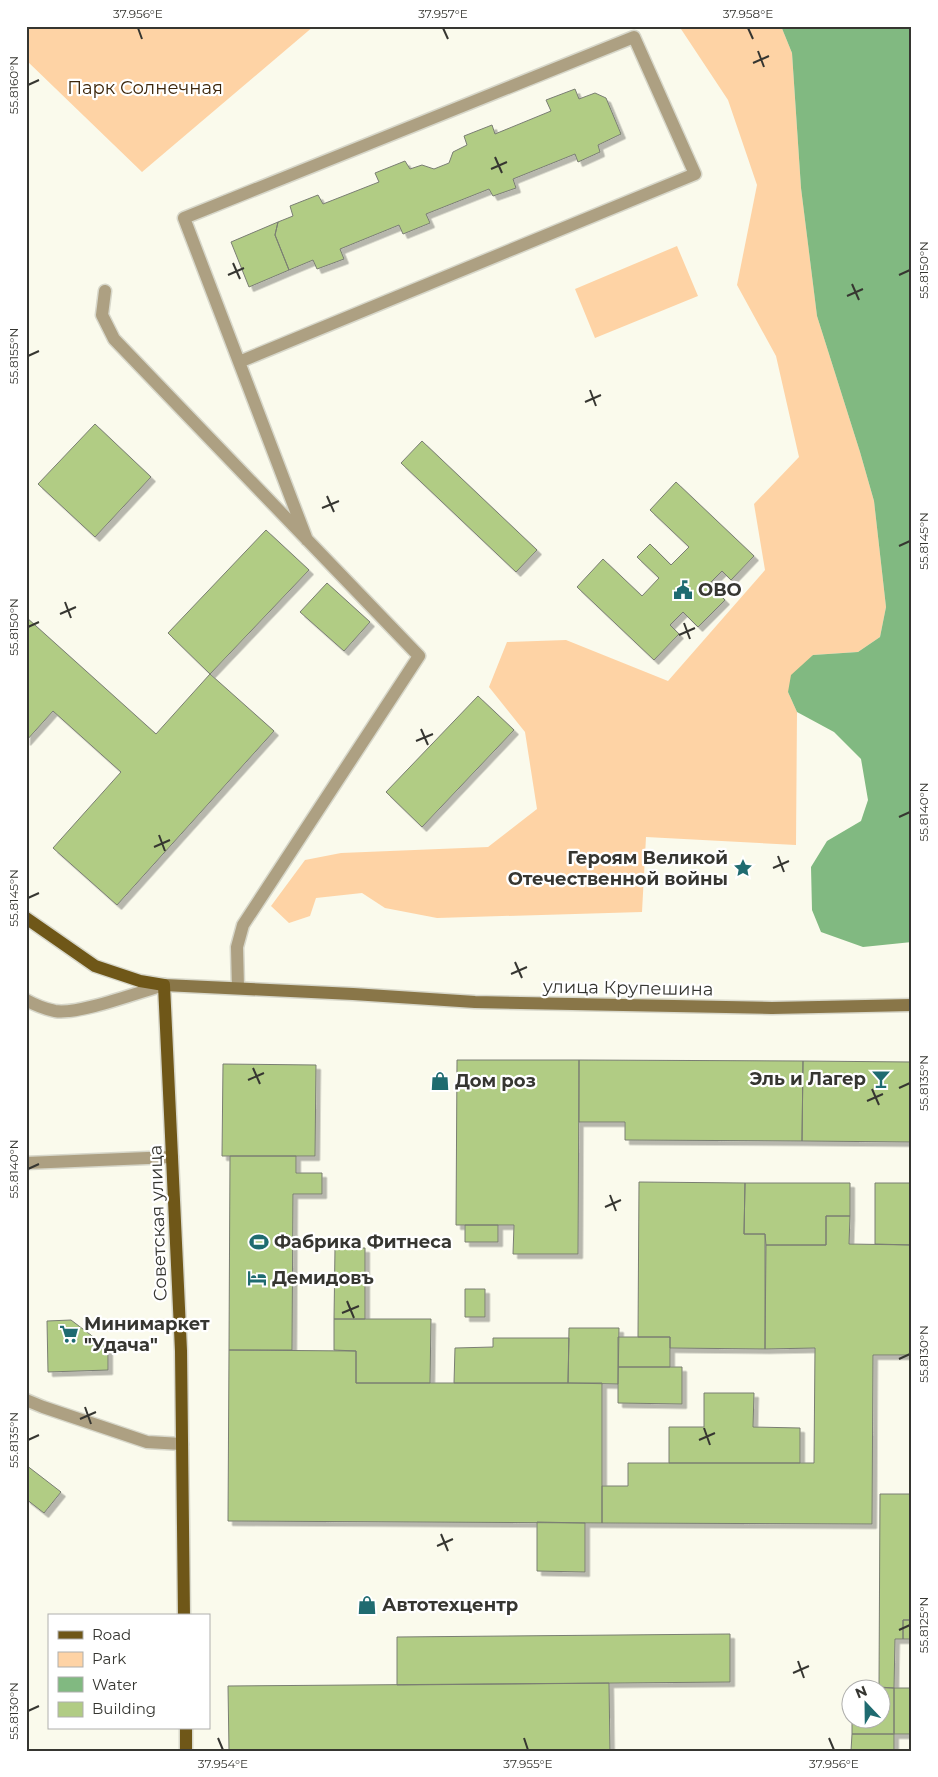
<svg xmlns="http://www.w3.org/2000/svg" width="938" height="1777" font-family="Montserrat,sans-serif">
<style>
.green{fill:#fed3a5}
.water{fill:#81b981}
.building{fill:#b1cc84;stroke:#7a7e73;filter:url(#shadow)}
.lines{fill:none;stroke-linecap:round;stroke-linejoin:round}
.service-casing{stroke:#d7d7ca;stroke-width:15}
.secondary-casing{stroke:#d7d7ca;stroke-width:15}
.primary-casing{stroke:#d7d7ca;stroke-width:15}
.service{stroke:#ada082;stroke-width:12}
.secondary{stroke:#897648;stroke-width:12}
.primary{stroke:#6f5718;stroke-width:12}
.ticks{fill:none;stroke:#363631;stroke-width:2}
.labels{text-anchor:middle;stroke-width:4.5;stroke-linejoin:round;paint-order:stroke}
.park-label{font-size:18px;fill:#3c260b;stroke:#fff}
.poi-label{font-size:18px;font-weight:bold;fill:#363631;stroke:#fff;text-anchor:start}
.street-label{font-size:18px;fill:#363631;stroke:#fff}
.neatline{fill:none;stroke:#363631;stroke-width:2}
.ticks-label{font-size:12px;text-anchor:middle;fill:#363631}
</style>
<defs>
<filter id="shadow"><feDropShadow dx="4.5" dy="4.5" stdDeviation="0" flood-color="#0004"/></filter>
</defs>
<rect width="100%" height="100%" fill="#fafaec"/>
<path class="green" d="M26 26H314L142 172 26 60Z
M679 26H781L792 53 801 188 817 316 860 452 874 501 886 607 880 637 858 652 813 655 788 692 797 712 796 845 646 837 642 912 437 918 385 908 362 893 316 898 310 916 289 923 271 906 305 860 341 853 488 847 537 809 525 732 489 687 507 642 566 640 668 681 765 570 754 504 799 457 776 356 737 285 757 185 728 100Z
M677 246 698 296 595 338 575 289Z"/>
<path class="water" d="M781 26H912V942L863 947 821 932 812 910 811 867 827 841 861 821 868 800 861 759 834 732 797 712 788 692 791 675 813 655 858 652 880 637 886 607 874 501 860 452 817 316 801 188 792 53Z"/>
<path class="building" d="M575 89 579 99 595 93 606 98 621 134 598 145 600 152 578 162 575 154 513 179 516 188 493 196 489 189 426 214 430 223 403 234 399 225 340 249 344 259 317 269 313 260 289 270 275 235 278 222 293 216 290 206 318 195 323 204 379 182 375 173 405 161 410 169 422 165 434 169 449 163 453 152 467 145 464 136 492 125 495 134 551 111 546 100Z
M278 222 275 235 289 270 249 287 231 242Z
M95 424 151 477 95 537 38 484Z
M422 441 537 550 516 572 401 463Z
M676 482 754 556 731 580 722 571 709 584 725 600 698 627 683 612 670 625 679 634 654 660 577 587 603 559 642 596 659 578 637 557 650 544 671 565 689 547 650 510Z
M266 530 309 570 210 674 168 633Z
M327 583 370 622 344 651 300 612Z
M26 617 156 734 210 674 274 731 117 905 53 848 121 772 53 711 26 741Z
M478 696 514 730 422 827 386 792Z
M457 1060H579L578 1254H513L514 1225H456Z
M579 1060 803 1061 802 1141 625 1140V1122H579Z
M803 1061 912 1062V1142L802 1141Z
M223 1064 316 1065 315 1156H222Z
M230 1156H296V1173H322V1194H293L292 1350H229Z
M639 1182 745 1183 744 1234H765V1349L670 1348V1337H638Z
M745 1183H850V1216H826V1245H766L765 1234H744Z
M875 1183H912V1245L875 1244Z
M826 1216H850L849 1244 912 1245V1355H873L872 1524 602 1523V1486H628V1463H814L815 1348 765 1349 766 1245H826Z
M465 1225H498V1242H465Z
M335 1248H365V1319H334Z
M465 1289H485V1317H465Z
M334 1319H431L430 1383H356V1351L334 1350Z
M71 1320 108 1348V1370L48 1372 47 1321Z
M569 1328H619L618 1384 568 1383Z
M618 1337H670V1367H618Z
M493 1338H569L568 1383H454L455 1348 493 1347Z
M229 1350 356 1351V1383H602V1523L228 1521Z
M618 1367H682V1404L618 1403Z
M704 1393H754L753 1427 800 1428V1463H669V1427H704Z
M26 1465 61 1492 44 1513 26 1499Z
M880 1494H912V1620H903V1639H895L894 1688 879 1687Z
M537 1522 585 1523V1572L537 1571Z
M903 1620H912V1639H903Z
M730 1634V1682L397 1685V1637Z
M609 1683 610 1751H229L228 1686Z
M852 1687 894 1688V1734H852V1720H880V1690H852Z
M894 1688H912V1734H894Z
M852 1734H894V1751H851Z"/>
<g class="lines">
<g class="service-casing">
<path id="service" d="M105 291 102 315 114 339 419 656 243 925 237 947 238 988
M239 362 695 174 634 37 184 218 307 540
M26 1000C35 1005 45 1009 55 1011 78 1015 139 992 164 985
M26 1163 172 1157
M26 1400 43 1407 147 1442 182 1444"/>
</g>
<g class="secondary-casing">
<path id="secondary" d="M164 985 353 994 475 1002 772 1008 912 1005"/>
</g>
<g class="primary-casing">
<path id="primary" d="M26 918 95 966 140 981 164 985 181 1351 184 1616
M186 1728V1751"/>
</g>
<use href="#service" class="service"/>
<use href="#secondary" class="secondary"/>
<use href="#primary" class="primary"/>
</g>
<path class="ticks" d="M138 28 142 39M443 28 448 39M748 28 753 39M758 51 764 67M753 63 769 56M28 85 39 80M495 157 502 173M491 169 507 162M233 263 240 279M228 275 244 268M899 275 910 270M852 284 859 300M847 296 863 289M28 356 39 351M590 390 596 406M585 402 601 395M327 496 334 512M322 508 339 501M899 546 910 541M65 602 71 618M60 614 76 607M684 623 690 639M28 627 39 622M679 635 695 628M421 729 428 745M416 741 433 734M899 817 910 812M159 835 165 851M154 847 170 840M778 856 784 872M773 868 789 861M28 898 39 893M515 962 522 978M511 974 527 967M253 1068 260 1084M248 1080 264 1073M899 1088 910 1083M872 1089 879 1105M867 1101 883 1094M28 1169 39 1164M610 1195 616 1211M605 1207 621 1200M347 1301 354 1318M342 1313 359 1306M899 1359 910 1354M85 1407 91 1424M80 1419 96 1412M704 1428 710 1445M28 1440 39 1435M699 1440 715 1433M441 1534 448 1551M437 1546 453 1539M899 1630 910 1625M798 1661 804 1678M793 1673 809 1666M28 1711 39 1706M218 1738 223 1750M524 1738 528 1750M829 1738 834 1750"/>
<defs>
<g id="civic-bare" transform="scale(1.5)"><path d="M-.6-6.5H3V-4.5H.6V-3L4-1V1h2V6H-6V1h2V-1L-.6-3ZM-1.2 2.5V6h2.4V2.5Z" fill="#1f6b70" stroke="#fff" stroke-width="2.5" paint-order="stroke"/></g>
<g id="sight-bare" transform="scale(1.5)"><path d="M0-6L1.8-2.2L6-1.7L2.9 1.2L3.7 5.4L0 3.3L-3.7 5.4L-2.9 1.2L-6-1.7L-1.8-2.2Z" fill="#1f6b70" stroke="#fff" stroke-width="2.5" paint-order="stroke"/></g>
<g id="bar-bare" transform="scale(1.5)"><path d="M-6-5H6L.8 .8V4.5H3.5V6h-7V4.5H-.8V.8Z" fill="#1f6b70" stroke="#fff" stroke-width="2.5" paint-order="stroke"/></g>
<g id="shop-bare" transform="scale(1.5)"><path d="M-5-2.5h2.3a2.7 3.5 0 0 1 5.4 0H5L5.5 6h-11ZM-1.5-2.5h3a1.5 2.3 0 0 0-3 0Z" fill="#1f6b70" stroke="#fff" stroke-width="2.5" paint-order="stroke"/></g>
<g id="stadium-bare" transform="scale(1.5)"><path d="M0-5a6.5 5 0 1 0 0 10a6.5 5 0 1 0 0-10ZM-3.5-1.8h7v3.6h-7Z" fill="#1f6b70" stroke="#fff" stroke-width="2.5" paint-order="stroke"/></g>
<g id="hotel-bare" transform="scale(1.5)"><path d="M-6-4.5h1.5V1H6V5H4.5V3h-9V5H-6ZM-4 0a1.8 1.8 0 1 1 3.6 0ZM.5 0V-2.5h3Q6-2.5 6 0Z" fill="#1f6b70" stroke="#fff" stroke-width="2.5" paint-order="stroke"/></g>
<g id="supermarket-bare" transform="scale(1.5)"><path d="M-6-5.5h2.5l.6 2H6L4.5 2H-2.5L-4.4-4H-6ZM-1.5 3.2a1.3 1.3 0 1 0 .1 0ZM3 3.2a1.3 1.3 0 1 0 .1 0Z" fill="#1f6b70" stroke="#fff" stroke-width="2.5" paint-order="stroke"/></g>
</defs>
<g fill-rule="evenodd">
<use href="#civic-bare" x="683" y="590"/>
<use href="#sight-bare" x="743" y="868"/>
<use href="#bar-bare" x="881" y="1079"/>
<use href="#shop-bare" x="440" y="1081"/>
<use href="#stadium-bare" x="259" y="1242"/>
<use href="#hotel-bare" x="257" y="1278"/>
<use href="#supermarket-bare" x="69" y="1334"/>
<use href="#shop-bare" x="367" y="1605"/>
</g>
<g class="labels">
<g class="park-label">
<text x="145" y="94">Парк Солнечная</text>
</g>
<g class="poi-label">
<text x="698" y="596">ОВО</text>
<text x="728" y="864" text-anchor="end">Героям Великой<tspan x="728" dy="21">Отечественной войны</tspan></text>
<text x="866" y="1085" text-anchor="end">Эль и Лагер</text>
<text x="455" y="1087">Дом роз</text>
<text x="274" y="1248">Фабрика Фитнеса</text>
<text x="272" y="1284">Демидовъ</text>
<text x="84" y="1330">Минимаркет<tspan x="84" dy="21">"Удача"</tspan></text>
<text x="382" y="1611">Автотехцентр</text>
</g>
<g class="street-label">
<text transform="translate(628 988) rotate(1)" y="6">улица Крупешина</text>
<text transform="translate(158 1223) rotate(-92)" y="6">Советская улица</text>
</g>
</g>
<rect width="938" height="1777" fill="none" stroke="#ffffff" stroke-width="55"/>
<rect x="48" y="1614" width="162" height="115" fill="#ffffff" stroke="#afafad"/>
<rect x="58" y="1631" width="25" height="8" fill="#6f5718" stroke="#afafad"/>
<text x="92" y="1640" font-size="15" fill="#363631">Road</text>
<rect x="58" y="1652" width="25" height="15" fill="#fed3a5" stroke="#afafad"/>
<text x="92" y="1664" font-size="15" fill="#363631">Park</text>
<rect x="58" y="1677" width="25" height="15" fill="#81b981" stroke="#afafad"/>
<text x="92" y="1690" font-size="15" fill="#363631">Water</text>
<rect x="58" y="1702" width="25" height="15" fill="#b1cc84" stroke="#afafad"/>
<text x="92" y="1714" font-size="15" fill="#363631">Building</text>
<g transform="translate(866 1704) rotate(338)"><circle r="24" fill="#ffffff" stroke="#afafad"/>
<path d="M0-4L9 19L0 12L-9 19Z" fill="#1f6b70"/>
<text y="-8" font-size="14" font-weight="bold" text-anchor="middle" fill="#363631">N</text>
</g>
<rect x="28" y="28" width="882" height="1722" class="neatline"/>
<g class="ticks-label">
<text x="138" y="18">37.956°E</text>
<text x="443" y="18">37.957°E</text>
<text x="748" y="18">37.958°E</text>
<text transform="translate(14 85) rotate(-90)" y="4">55.8160°N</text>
<text transform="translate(924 270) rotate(-90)" y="4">55.8150°N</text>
<text transform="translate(14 356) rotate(-90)" y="4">55.8155°N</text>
<text transform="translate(924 541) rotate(-90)" y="4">55.8145°N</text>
<text transform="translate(14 627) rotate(-90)" y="4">55.8150°N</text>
<text transform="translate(924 812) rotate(-90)" y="4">55.8140°N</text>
<text transform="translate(14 898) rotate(-90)" y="4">55.8145°N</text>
<text transform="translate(924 1083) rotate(-90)" y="4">55.8135°N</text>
<text transform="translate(14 1169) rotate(-90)" y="4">55.8140°N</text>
<text transform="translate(924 1354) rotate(-90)" y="4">55.8130°N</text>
<text transform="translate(14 1440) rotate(-90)" y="4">55.8135°N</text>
<text transform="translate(924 1625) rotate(-90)" y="4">55.8125°N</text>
<text transform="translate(14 1711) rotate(-90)" y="4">55.8130°N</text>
<text x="223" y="1768">37.954°E</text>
<text x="528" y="1768">37.955°E</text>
<text x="834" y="1768">37.956°E</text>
</g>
</svg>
